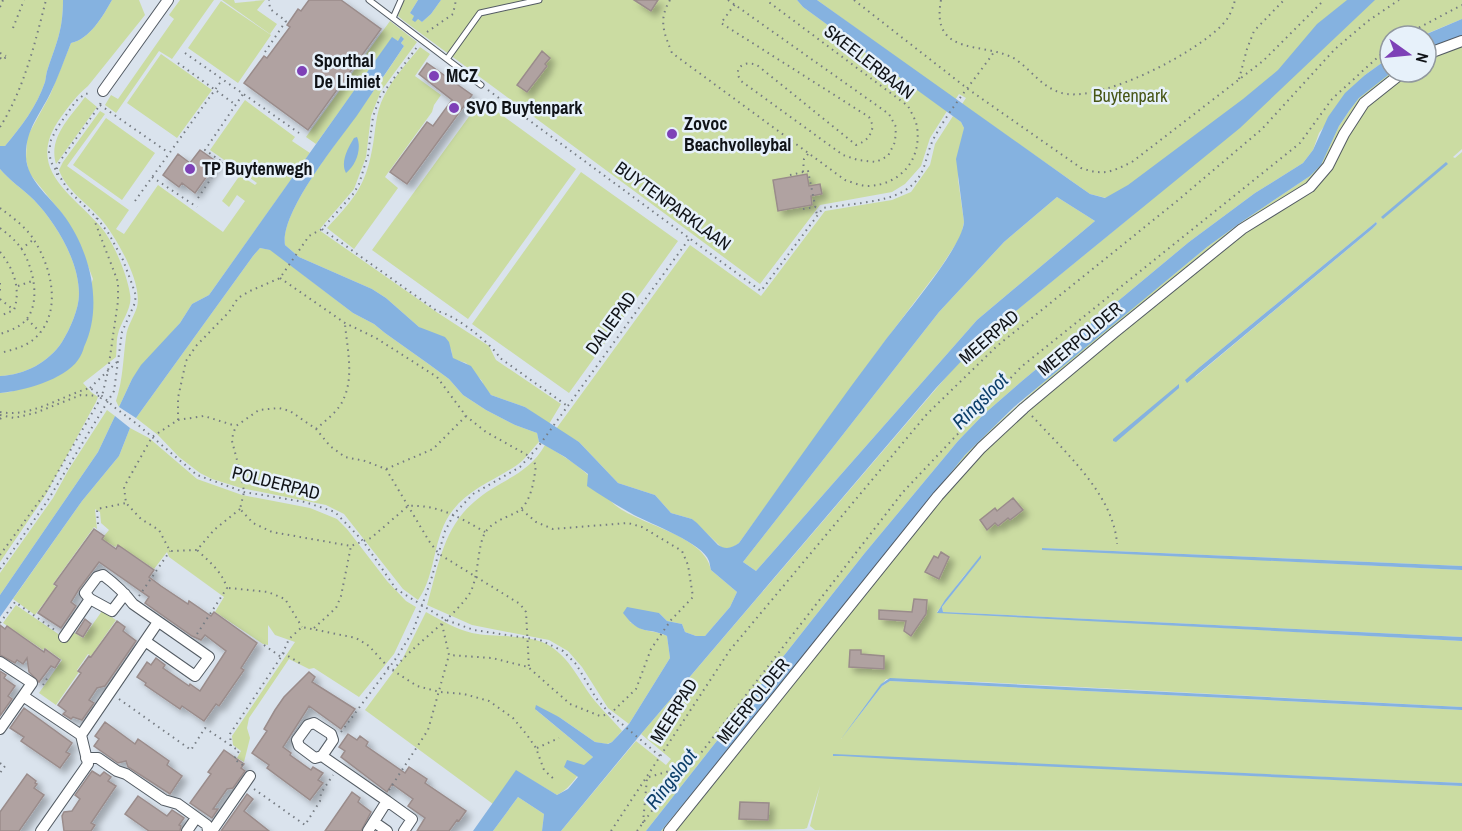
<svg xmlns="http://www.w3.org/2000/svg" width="1462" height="831" font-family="'Archivo Narrow',sans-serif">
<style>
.green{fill:#cbdca2;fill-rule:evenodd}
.water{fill:#85b2e0;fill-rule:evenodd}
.building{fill:#b0a2a1;stroke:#9a8c8b;stroke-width:1.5;filter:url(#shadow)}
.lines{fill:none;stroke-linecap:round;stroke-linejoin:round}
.lane-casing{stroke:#535b63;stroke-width:7}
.street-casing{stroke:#535b63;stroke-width:12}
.path{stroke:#767c83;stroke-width:2;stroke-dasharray:1.5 4.5;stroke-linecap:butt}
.lane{stroke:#fff;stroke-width:5}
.street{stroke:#fff;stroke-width:10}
.poi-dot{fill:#7e41b7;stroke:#e7f1fa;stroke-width:2}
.labels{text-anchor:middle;stroke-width:5;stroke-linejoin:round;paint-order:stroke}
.poi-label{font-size:18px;font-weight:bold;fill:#101317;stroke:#e7f1fa;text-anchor:start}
.street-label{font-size:18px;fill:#101317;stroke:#e7f1fa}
.park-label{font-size:18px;fill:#475615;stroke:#e7f1fa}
.water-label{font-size:20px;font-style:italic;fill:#0d3f6a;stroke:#e7f1fa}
</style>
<defs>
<filter id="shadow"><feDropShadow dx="5" dy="5" stdDeviation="3" flood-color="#0004"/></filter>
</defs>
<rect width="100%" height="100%" fill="#dae3ed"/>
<path class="green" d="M0 0H63C63 29 57 42 48 68 46 73 46 78 45 82 37 106 21 127 5 146H0Z
M112 0H139L145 15 88 86C77 95 69 106 61 117 24 168 70 192 101 227 114 243 127 274 130 294 133 308 121 321 118 334 116 341 117 349 116 357L83 383 91 392 98 397 96 402 45 496 0 562V393L10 392 58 376 93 279 80 245 64 216 29 173 26 159 27 137 50 95 71 43C90 39 103 16 112 0Z
M180 0H214L172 59 159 51 116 113 105 105 111 95 118 99 174 19 169 15Z
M222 0H234L235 3 265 0 257 10 277 24 270 34Z
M404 0H418L410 13 422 22 431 14 441 0H797L803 7 947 111 930 138 921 166 905 184 892 192 820 205 760 284 404 21 398 16Z
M817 0H1462V19L1421 36H1390V57L1365 75 1319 133 1313 150 1303 163 1255 193 1189 242 1022 381 983 415 958 441 864 554 646 831H561L636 741 666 765 671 759 641 734 953 369 984 337 1133 215 1106 198 1090 194 962 104 966 98 959 94 955 100Z
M221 1 271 35 238 83 188 48Z
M390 21 417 42 381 91 371 116 366 157 354 189 319 230 438 313 489 346 496 360 561 404 549 424 525 407 491 395 484 387 482 381 466 363 453 359 451 349 419 327 386 298 372 289 299 257 285 245C280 212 338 142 357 114 373 92 389 69 404 46L401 43 404 39 398 41 392 38 316 144 306 137Z
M1462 36V149L1453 157 1455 158 1462 152V566L1043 548 1042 549 1462 570V637L943 612 942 607 982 556 963 577 937 612 1462 641V707L982 682 886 679 841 739 882 686 890 681 1462 710V783L833 755 1462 786V831L815 830 810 826 820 786 807 828 804 829 661 831 749 725 965 455C1040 380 1125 315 1207 247L1240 223 1310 176 1321 164 1339 126 1349 111 1359 98 1386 76 1392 72H1426V50ZM1376 222 1377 224 1372 229 1195 377 1201 366Z
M420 47 430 54 415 76 441 95 434 105 432 112 385 177 398 188 354 249 327 228C352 201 365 188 372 150 376 131 375 113 384 96 393 78 408 62 420 47Z
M161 54 212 90 177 138 127 103Z
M85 97 97 107 56 164C48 137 70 118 85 97Z
M245 100 295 137 292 141 310 153 209 295 192 304 180 323 132 379 119 407 116 401C123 380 123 359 126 337 127 326 134 317 137 307 143 283 116 237 101 219 88 204 66 190 59 170L63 162 100 111 105 114 67 166 129 210 116 229 124 234 158 185 223 232 245 201 237 195 229 207 222 201 240 175 255 185 257 183 210 150Z
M481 100 576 169 468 319 372 250Z
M953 116 961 122 964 128 958 179 964 222 961 236 941 267 882 345 739 543 732 548H722L692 519 671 513 655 495 618 483 579 442 556 429 690 245 761 296 825 211 892 200 911 192 930 165 935 144Z
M106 118 155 153 122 200 73 165Z
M0 169C10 181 23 189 34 200 56 223 79 261 79 294 79 309 70 329 62 342 49 362 25 375 0 376Z
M581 172 678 241 569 393 472 324Z
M1057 197 1095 221 977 320 756 571 743 562 939 312 1004 242Z
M260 248 271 250 353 313 374 324 385 333 430 365 449 379 463 395 486 410 515 425 537 433 539 442C532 449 525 460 517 465 495 480 469 489 453 510 432 536 437 574 418 600L403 589 344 514 326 505 241 488 212 479 200 473 179 457 158 435 136 418 253 256Z
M107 410 115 416 98 452 0 595V573L53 498 69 469Z
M130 428 149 438 197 479 242 495 310 508 337 519 347 529 387 581 406 601 416 607 394 654 359 697 314 668 309 669 289 659 249 718 247 728 250 738 244 762 237 758 241 751 233 745 232 736 295 642 275 635 268 625V645L263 644 215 612 224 597 169 557 167 552 154 569 118 545 115 547 107 542 104 545 99 542 109 530 101 523 100 512 95 509 97 529 94 527 53 584 56 587 35 615 13 599 82 501 119 456Z
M545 445C560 454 575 463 587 474 598 483 605 496 615 505 639 525 705 535 711 570L737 592 730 607 705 636H696L685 632 682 624 667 621 659 613 630 622C646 634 652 629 667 636L670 658 629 724 608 708 582 667 568 651 549 640 472 625 427 605C438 568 443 528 474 502 498 480 528 476 545 445Z
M16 605 67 640 73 632 83 638 102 611 116 620 91 656 88 654 77 670 79 672 56 705 39 693 62 660 45 648 43 650 3 623Z
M426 612C440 620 456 629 472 633 496 638 529 633 550 646 570 659 578 678 591 696 600 708 612 719 622 731L612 742 607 744 595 742 559 717 536 710 593 757C579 769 575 786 557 795L516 771 493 804 365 710 402 660Z
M518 797 544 814 542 831H493Z"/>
<path class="water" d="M63 0H112C103 16 90 39 71 43 64 60 58 78 50 94 39 116 25 131 26 157 27 180 49 196 62 213 90 249 104 305 84 347 83 351 81 356 78 360 64 380 23 391 0 393V376C25 375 49 362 62 342 70 329 79 309 79 294 79 261 56 223 34 200 23 189 10 181 0 169V146H5C21 127 37 106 45 82 46 78 46 73 48 68 57 42 63 29 63 0Z
M418 0H441L431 14 422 22 418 19 415 22 412 20 414 16 410 13Z
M797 0H817L1070 180 1090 194 1105 198 1128 185 1243 99 1278 70 1317 24 1347 0H1375L1240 128 984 337 936 388 641 734 561 831H542L544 814 518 797 493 831H473L516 770 557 795 568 789 578 777 564 767 567 760 584 765 593 757 535 709 536 705 559 717 595 742 608 744 612 742 629 724 670 658 667 636C646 626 641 637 623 613L627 607 659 613 667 621 682 624 685 632 696 636H705L730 607 737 592 711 570C710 567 710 564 709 561 703 543 651 524 634 515 618 506 602 496 587 486L588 474 565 457 539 442 537 433 515 425 486 410 463 395 449 379 430 365 385 333 374 324 353 313 270 250 260 248 253 256 136 418 119 407 132 379 141 365 180 323 192 304 209 295 392 37 398 41 401 36 404 39 401 43 404 46C389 69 373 91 358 114 338 142 280 212 285 245L299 257 372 289 386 298 419 327 445 337 449 342 453 358 471 366 491 395 525 407 579 442 618 483 655 495 671 513 692 519 697 523 718 545C726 550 732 548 739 543 786 477 832 411 881 346 899 321 962 249 964 222L956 159 964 128 961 122 803 7ZM1057 197 1095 221 977 320 756 571 743 562 939 312 1004 242Z
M1462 19V36L1426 50V36H1422Z
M1390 57V72H1392L1359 98 1349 111 1339 126 1321 165 1310 176 1240 223 1207 247 1014 407 965 455 749 725 661 831H646L864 554 958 441 983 415 1022 381 1189 242 1255 193 1303 163 1313 150 1328 117 1345 93 1365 75Z
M357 137C362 149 356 165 346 173 340 162 348 148 354 138Z
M1446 162 1448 164 1383 219 1381 217Z
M1376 222 1377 224 1372 229 1187 383 1185 380 1201 366Z
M1179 384V388L1116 442 1113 441V439Z
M115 416 130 428 119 456 82 501 0 617V595L98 452Z
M1042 548 1462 566V570L1042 550Z
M981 555V558L942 607 943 612 1462 637V641L937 613 945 600Z
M890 678 1462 707V710L890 681 882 686 841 739 881 684Z
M833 754 1462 783V786L908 760 842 756H833Z"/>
<path class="building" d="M309 0H341L381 29 308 130 244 83 264 56 267 58 290 27 287 25 298 9 301 11Z
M634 0H658L651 11Z
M542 51 550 58 545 64 547 66 527 92 517 85Z
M427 63 472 95 407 184 390 172 427 122 433 126 452 100 419 74Z
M200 150 217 162 195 193 182 183 179 187 163 175 178 154 190 163Z
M807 174 809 186 820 184 822 194 811 196 812 205 778 211 773 180Z
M1013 498 1023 510 1010 520 1008 518 998 526 995 523 987 530 980 520 995 508 997 511Z
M94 529 104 536 102 539 116 549 118 545 154 570 149 577 161 586 188 604 189 601 211 616 214 612 257 643 241 668 244 670 219 706 216 704 204 721 182 706 180 709 145 685 146 683 137 677 147 662 151 665 156 658 165 665 163 668 189 686 190 684 200 691 226 651 205 635 201 640 192 636 145 603 149 597 99 562 79 589 71 602 76 606 61 628 38 613 57 586 54 584Z
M941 552 949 557 939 579 925 572 934 556 938 558Z
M914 599 927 600 926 614 911 636 904 631 906 621 879 619V610L912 612Z
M85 619 91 624 83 637 76 633Z
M117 621 125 627 123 631 136 641 105 686 97 688 89 700 94 703 82 720 73 717 71 719 63 714 66 711 58 705 81 673 78 671 84 663 89 656 91 657Z
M0 625 5 629 7 626 44 652 45 649 60 660 55 668 51 666 39 682 29 672 27 658 23 664 17 660 15 663 0 655Z
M850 650H861V654L884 656V669L849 667Z
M0 671 6 675 4 678 15 686 8 696 12 699 0 716Z
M309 672 315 677 312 682 355 709 341 729 309 706 283 747 291 753 290 755 311 770 313 767 323 773 318 780 323 783 310 800 267 768 269 765 252 753 267 731 264 729 275 710 284 697Z
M24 708 72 743 66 752 70 754 60 768 21 741 24 737 10 728Z
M105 722 135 744 138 739 169 761 167 765 182 776 170 794 128 767 126 761 118 763 94 746 99 739 95 736Z
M348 734 357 740 360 736 368 742 366 746 405 773 409 767 427 779 425 783 466 811 459 821 457 820 449 831H417L425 818 408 806 413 799 392 784 387 792 341 757 345 751 339 747Z
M224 750 244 764 241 768 245 771 233 788 227 789 213 809H218L212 818 190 803 211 774 208 772Z
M92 771 100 776 104 772 111 777 108 781 116 786 91 823 95 825 91 831H64L62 816 64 812 72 811 80 799 75 795Z
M27 774 36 781 35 783 37 784 34 788 44 795 19 831H0V812Z
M352 792 360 798 358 802 371 812 361 831H325Z
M247 794 253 799 244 811 269 831H221Z
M138 796 167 816 172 810 184 818 179 825 181 826 180 831H149L125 814Z
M740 802 769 803 768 820 739 819Z"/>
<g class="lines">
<g class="lane-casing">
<path id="lane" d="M369 0 481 85
M393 18 401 0
M447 59 480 13 539 0"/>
</g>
<g class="street-casing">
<path id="street" d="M1426 57 1435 51 1462 41
M103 91 168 0
M125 594 112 611 90 599 85 593 97 577 103 575C115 584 124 592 133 604L209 657 195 676 145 641
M64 637 90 599
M0 662 32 683 23 696 81 735
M0 729 23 696
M322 756 333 740 331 734 314 723 308 725 297 740 299 746 315 758 322 756 387 801 368 831
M86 758H98L117 771 126 774 164 800 178 804 207 825 208 831
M387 801 412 819 404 831
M374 822 387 831
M41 831 88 764 81 735 158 622
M187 831 196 818
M212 831 250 776
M669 831 938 496 981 448 1024 408 1115 332 1242 229 1310 187 1328 166 1344 134 1364 103 1403 72"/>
</g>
<path class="path" d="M670 0C658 20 664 33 672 53L845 180C852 182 860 186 868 186 900 185 922 160 917 127 916 120 911 112 908 106L766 0
M728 0 889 114 896 127 895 142 888 156 876 162 858 160 843 155 741 81C732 68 744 60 757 65L856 145C867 141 870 137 873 126L869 117 721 23 735 4
M854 0 968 89 1081 168C1104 176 1111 172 1132 162L1263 61 1324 0
M941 0C930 58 985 41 1015 59 1033 71 1044 91 1067 94 1107 99 1196 53 1223 24 1229 18 1233 8 1235 0
M0 7 3 0
M13 28 24 0
M427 32 453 14 456 0
M1403 36 1462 5
M265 52 286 21 270 9 269 0
M0 53 6 56
M185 53 299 133
M0 58 4 60 6 56
M178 63 236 105
M1239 79 1247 49 1254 31 1284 0
M488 90 761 291 823 208C847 204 884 203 904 191 927 177 924 159 933 140 949 109 974 81 994 52
M100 105 169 153
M0 127C24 89 35 43 46 0
M235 171 205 150 243 94
M803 172 804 159 808 154
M57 175V168L60 161 100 105 101 101
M790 175 808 171 817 215
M152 177 197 207
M198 198 222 162
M135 201 222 80
M0 208C12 217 26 227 34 240 52 268 63 314 34 339 25 347 12 350 0 353
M803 209 816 207
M0 228C8 234 15 240 21 248 33 266 42 303 25 321 18 328 9 331 0 334
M322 229 437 311C455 315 490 342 500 358L566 405
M21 249 33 240
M0 252C14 269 21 289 14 310L0 316
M280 278 345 323 376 338 437 377 466 416 486 432 529 456 536 465C534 480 532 497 522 508 515 516 498 517 487 530 476 543 480 580 468 596 447 624 415 643 393 670
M0 283V295
M18 286 32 281
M0 299 14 310
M27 319 40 332
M90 388 118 361
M0 412C31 418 61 396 90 388L102 396 114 407 137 424 197 475 244 492 305 502 335 512 363 541 396 589 446 620 474 630 540 640 563 651 576 664 596 698 610 714 661 757
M0 415 14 418 35 413 81 395 101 396
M466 416 433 449 386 469 365 461 345 457 330 446 316 429 290 411 279 408 259 410 236 426 233 434 232 441 242 479 244 492 240 509 253 523 272 532 351 546 371 538 408 506C437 504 461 518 485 532
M1032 416C1064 451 1114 495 1117 544
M0 419 5 416
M178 420 204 416 236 426
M316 429C326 420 339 411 344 398 354 376 347 347 345 324
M386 469 429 541 439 554 520 604 526 612 529 668
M240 509 214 530 197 550 170 551 159 530 141 519 126 503 124 487 152 437 178 420V398L186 361 196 346 229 312 238 298 250 291 280 278 309 236 322 229 354 193 359 184 368 155 373 117 380 97 417 47
M98 524 97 509 126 503
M0 555 48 489 102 396 108 371 118 301V282L95 222 97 218
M0 569 48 500 114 391 122 332 134 305 136 296 132 284 123 260 109 234 97 218 68 190 51 162 49 152 51 140 57 128 76 101 85 94 92 93
M229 588 268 592 285 599 302 627
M139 596 170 551
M0 623 15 602 56 631
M442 624 449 655 492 658 528 667 570 704 600 716 610 714 636 689 651 649 671 620 693 597 688 565 682 551 642 527 628 523 553 529 536 522 521 509
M314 628 336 608 341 596 351 546
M197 634 227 588C222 572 210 562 197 550
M264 645 281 657
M283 653 303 665
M43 685 48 677
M119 699 191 750 205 728 239 751 234 759 244 766
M341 732 397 657 413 631 431 580 445 531 454 514 473 494 520 467 538 447 689 239
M231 746 230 734 281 657 289 639 302 627 356 638 369 646 389 668 417 686 440 692 464 694 489 701 513 718 527 735 536 748 544 770 554 779
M537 748 559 738
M0 763 5 766 0 773
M649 777 687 766
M254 789 305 825 320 801 321 793 333 775
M389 790 428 730 449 655
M643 823 647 778
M611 831 730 650 927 414 997 346 1177 201 1262 129 1335 49 1368 21 1399 0
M637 831 679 774 701 753 903 492 1021 367 1300 143 1332 99 1390 46"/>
<use href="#lane" class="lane"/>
<use href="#street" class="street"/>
</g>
<g class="poi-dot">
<circle cx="302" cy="71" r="6"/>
<circle cx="434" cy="76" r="6"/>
<circle cx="454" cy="108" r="6"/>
<circle cx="672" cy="134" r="6"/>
<circle cx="190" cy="169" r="6"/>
</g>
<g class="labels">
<g class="poi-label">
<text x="314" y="67">Sporthal<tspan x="314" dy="21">De Limiet</tspan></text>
<text x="446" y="82">MCZ</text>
<text x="466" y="114">SVO Buytenpark</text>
<text x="684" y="130">Zovoc<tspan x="684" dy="21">Beachvolleybal</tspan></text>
<text x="202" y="175">TP Buytenwegh</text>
</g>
<g class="street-label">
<text transform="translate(869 62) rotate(38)" y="6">SKEELERBAAN</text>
<text transform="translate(673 206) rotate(36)" y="6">BUYTENPARKLAAN</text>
<text transform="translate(611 323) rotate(-54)" y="6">DALIEPAD</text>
<text transform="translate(989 337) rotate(-41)" y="6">MEERPAD</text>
<text transform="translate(1080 339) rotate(-40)" y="6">MEERPOLDER</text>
<text transform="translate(276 483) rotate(14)" y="6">POLDERPAD</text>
<text transform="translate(753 701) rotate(-51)" y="6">MEERPOLDER</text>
<text transform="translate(674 711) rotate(-58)" y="6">MEERPAD</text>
</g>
<g class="park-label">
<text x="1130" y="102">Buytenpark</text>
</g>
<g class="water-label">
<text transform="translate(980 401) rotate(-45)" y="7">Ringsloot</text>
<text transform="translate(671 779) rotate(-52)" y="7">Ringsloot</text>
</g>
</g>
<g transform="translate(1408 54) rotate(105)"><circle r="28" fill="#e7f1fa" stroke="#91989f" stroke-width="1.5"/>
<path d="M0-4.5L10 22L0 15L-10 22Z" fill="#7e41b7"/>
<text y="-9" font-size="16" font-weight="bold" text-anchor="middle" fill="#101317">N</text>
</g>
</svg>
